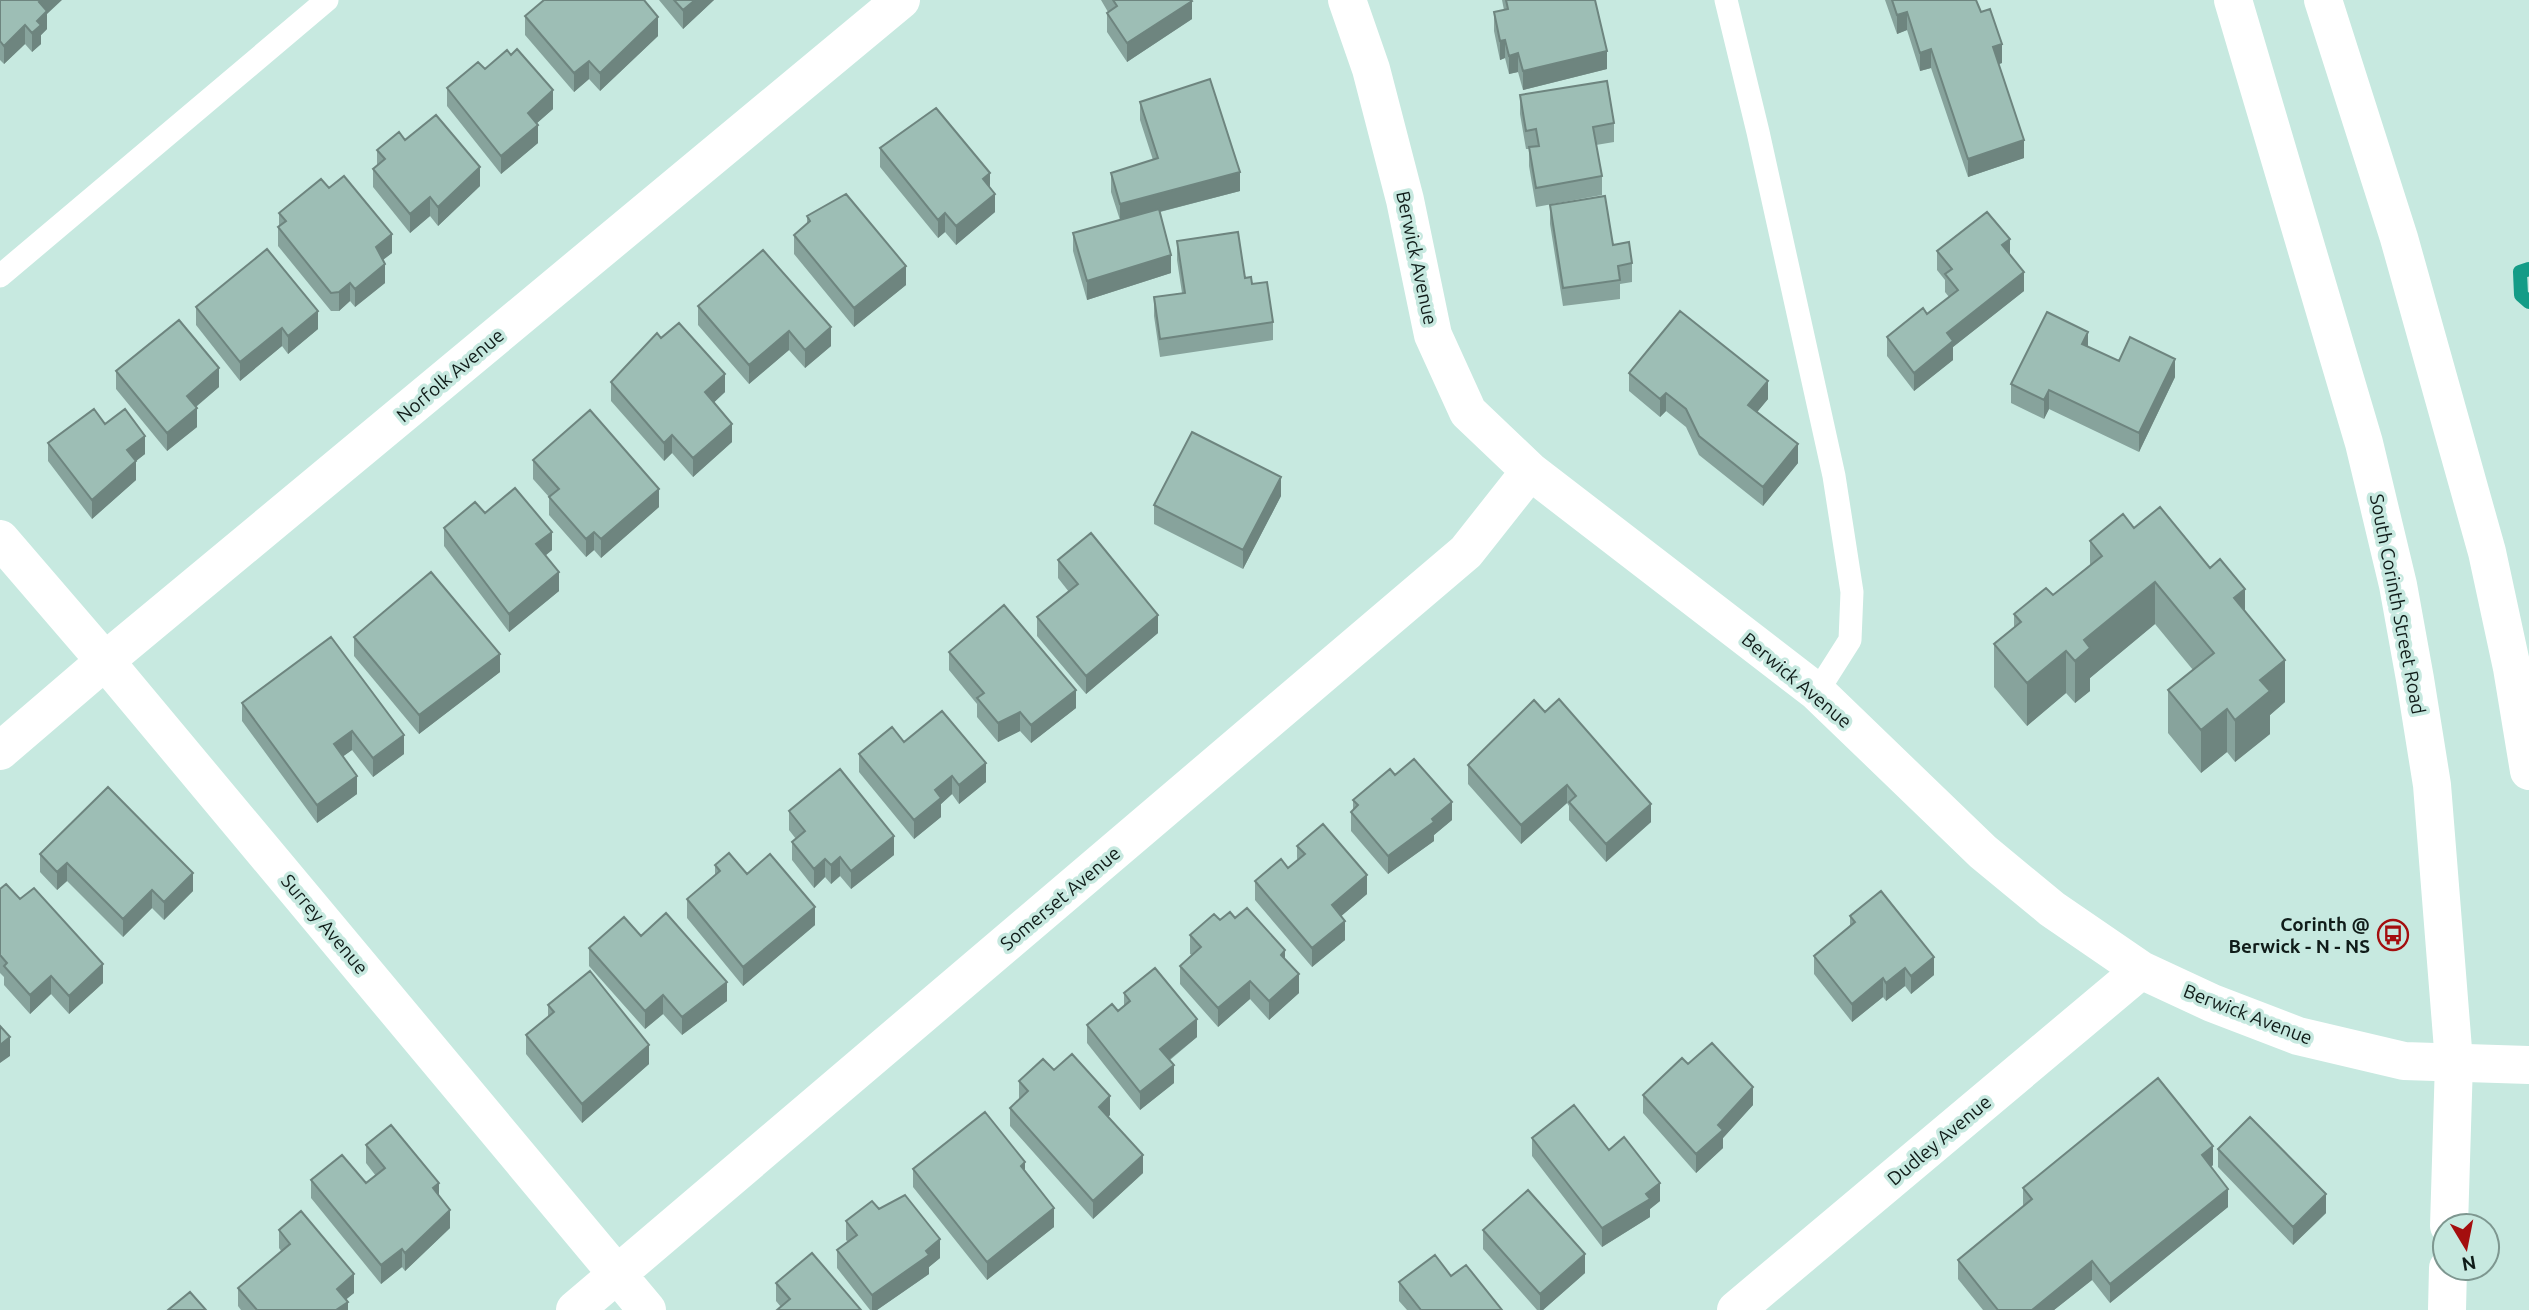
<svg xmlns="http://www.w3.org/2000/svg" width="2529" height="1310" font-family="Ubuntu,sans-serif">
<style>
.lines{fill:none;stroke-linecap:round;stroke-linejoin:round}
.stream{stroke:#149c87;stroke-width:14}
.lane{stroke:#fff;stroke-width:23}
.street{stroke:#fff;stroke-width:38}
.secondary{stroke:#fff;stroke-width:38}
.wall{fill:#87a39c}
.shaded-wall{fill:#6e857f}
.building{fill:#9dbeb5;stroke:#6e857f;stroke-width:2}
.labels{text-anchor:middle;stroke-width:7;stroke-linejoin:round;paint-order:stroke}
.street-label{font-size:19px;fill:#101c19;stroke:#c7e9e0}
.poi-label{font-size:19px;font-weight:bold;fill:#101c19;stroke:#c7e9e0;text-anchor:end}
</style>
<rect width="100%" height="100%" fill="#c7e9e0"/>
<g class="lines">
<path class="stream" d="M2529 269 2520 272 2521 295 2529 302"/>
<path class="lane" d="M1726 0 1758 132 1834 476 1852 592 1850 640 1817 692
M0 276 327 0"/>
<path class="street" d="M1347 0 1371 69 1405 200 1433 335 1468 412 1530 471 1817 692 1983 852 2052 909 2141 970 2212 1003 2298 1036 2404 1061 2529 1065
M0 539 105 661 647 1310
M0 751 105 661 901 0
M575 1310 1466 552 1530 471
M1736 1310 2141 970"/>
<path class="secondary" d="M2233 0 2364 443 2398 585 2415 679 2432 785 2454 1062 2449 1226
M2323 0 2399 238 2487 552 2512 668 2529 771
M2447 1310 2448 1268"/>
</g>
<path class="wall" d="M0 0 47 14V29L41 35V44L32 52 25 44 4 64 0 60Z
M659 0H714L683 29Z
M1101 0H1191L1192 19 1127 62 1107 32V13L1108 12Z
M1502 0H1595L1607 69 1523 90 1518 72 1509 74 1505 58 1500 60 1494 31V12L1504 10Z
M1885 0H1976L2002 63 1999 64 2024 158 1968 177 1931 68 1920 71 1907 30 1897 34Z
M525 16 658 36 600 91 589 79 574 92 525 35Z
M485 69 553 109 537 123 538 143 501 174 447 106V88Z
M1520 95 1614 123V142L1596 145 1602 176V195L1536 207 1529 166V149H1526L1520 114Z
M1140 102 1240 191 1160 212 1171 273 1087 300 1073 251V233L1120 220 1111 192V173L1153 160 1140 120Z
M880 148 990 188 995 212 956 245 945 232 938 238 880 167Z
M377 150 480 186 438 226 430 216 410 233 373 187V169L377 165Z
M329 188 392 253 383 260 385 283 355 307 350 301 339 311H331L278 246V227L279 226V213Z
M1550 205 1613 245 1632 263V282L1620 284V299L1563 306 1550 224Z
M807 216 906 285 854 327 794 254V235L807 224Z
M1177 241 1245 278 1252 284 1273 322V340L1160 357 1154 316V297L1182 293 1177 260Z
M1937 251 2010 254 2024 291 1953 347V360L1914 391 1887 356V337L1927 314 1949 297 1945 292V280L1937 270Z
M698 306 831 327V346L805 368 789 350 749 384 698 325Z
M196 307 318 329 288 354 282 346 240 381 196 325Z
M661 338 725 392 714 402 732 442 693 477 672 453 664 461 611 401V382Z
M2088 347 2119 361 2175 377 2139 452 2049 409 2044 419 2011 403V384Z
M116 371 219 387 196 407 197 427 167 451 116 389Z
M1629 373 1768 399 1757 412 1798 463 1763 506 1699 455 1686 427 1666 411 1660 417 1629 391Z
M105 424 145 454 136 461V480L92 519 48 461V443Z
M533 460 659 507 601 558 594 550 586 557 549 515V497L533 479Z
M1281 496 1243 569 1154 524V505Z
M485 513 552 550 545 556 559 591 509 632 444 546V528Z
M2134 528 2245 611 2285 702 2270 715V734L2235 762 2227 752 2201 773 2168 733V690L2193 670 2155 624 2090 678V691L2075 703 2066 693 2027 726 1994 687V644L2014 628V614L2053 595 2090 565V541Z
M1058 560 1158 633 1086 694 1037 636V617L1069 592 1058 578Z
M331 637 404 754 373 777 352 750 343 756 357 794 317 823 242 721V703Z
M354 637 500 672 419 734 354 656Z
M949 652 1076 708 1031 743 1020 731 998 742 977 717V704L949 670Z
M1534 700 1651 822 1606 862 1569 820V806L1567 803 1521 844 1468 784V765Z
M904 742 986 782 959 804 952 794 941 804V817L914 839 859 772V754Z
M1395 775 1452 820 1434 835V841L1388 874 1351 831V812L1353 810V800Z
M789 811 894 855 851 889 840 876 831 884 825 877 814 888 792 860V842L796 839 789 830Z
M1297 846 1367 894 1341 916 1345 940 1312 967 1255 900V881L1288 868 1297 860Z
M40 854 193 891 164 920 152 908 123 937 67 881 57 890 40 872Z
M715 865 747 874 815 925 743 986 687 918V899L715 875Z
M0 889 20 899 103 983 69 1014 51 994 30 1014 4 985V977L0 973Z
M1850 916 1934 975 1911 994 1905 986 1886 1001 1883 997 1852 1022 1814 974V956L1850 926Z
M1235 918 1285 960 1299 993 1269 1020 1250 999 1218 1027 1180 984V966L1192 955 1190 954V935L1220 920Z
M641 936 727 1001 682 1035 663 1014 645 1029 589 966V948Z
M1124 993 1197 1037 1170 1060 1174 1083 1140 1110 1087 1043V1025L1118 1011 1124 1006Z
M548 1005 649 1064 582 1123 526 1054V1035L548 1017Z
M1688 1064 1753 1105 1723 1138V1148L1696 1173 1643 1113V1095Z
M1054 1070 1110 1115 1108 1117 1143 1173 1093 1219 1010 1126V1108L1019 1099V1081Z
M1532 1138 1609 1150 1660 1201 1650 1209V1217L1602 1247 1532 1156Z
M366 1145 439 1196 450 1228 405 1271 402 1267 381 1284 311 1198V1180L366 1183 376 1176 366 1163Z
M2218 1149 2326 1213 2293 1245 2218 1167Z
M2213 1165 2211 1167 2228 1207 2110 1303 2092 1280 2054 1310H1983L1958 1279V1260L2023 1206V1188Z
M913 1169 1025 1172 1054 1227 987 1280 913 1187Z
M879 1209 940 1258 929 1267V1274L877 1310H870L837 1268V1250L848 1242 846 1240V1221Z
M279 1230 354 1293 346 1299 348 1310H241L238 1306V1288L282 1252 279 1248Z
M1483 1230 1585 1273 1543 1310H1537L1483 1249Z
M1451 1276 1502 1310H1407L1399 1301V1282Z
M776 1283 861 1310 781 1307 776 1301Z"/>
<path class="shaded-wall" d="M42 0H62L47 14V29L41 35V44L32 52V33L39 2Z
M695 0H714L683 29V10Z
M1192 1V19L1127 62V43Z
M1907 12V30L1897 34V15Z
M658 17V36L600 91V73Z
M25 25V44L4 64V46Z
M1505 40V58L1500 60V41Z
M2002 44V63L1993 66V47Z
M1931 49V68L1920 71V53Z
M1607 51V69L1523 90V71Z
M1518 53V72L1509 74V56Z
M589 61V79L574 92V73Z
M553 90V109L528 131V113Z
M538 125V143L501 174V156Z
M2024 140V158L1968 177V159Z
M480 167V186L438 226V207Z
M1240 172V191L1120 222V204Z
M990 173V192L983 179Z
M995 194V212L956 245V226Z
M430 197V216L410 233V214Z
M945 213V232L938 238V220Z
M392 234V253L376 265V247Z
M2010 239V258L2002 245Z
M1171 255V273L1087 300V281Z
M385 264V283L355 307V289Z
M906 266V285L854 327V308Z
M2024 272V291L1953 347V360L1914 391V373L1947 333Z
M350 283V301L339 311V292Z
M318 311V329L288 354V336Z
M831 327V346L805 368V350Z
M282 328V346L240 381V362Z
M789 331V350L749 384V365Z
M2088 332V350L2082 344Z
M2175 359V377L2139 452V433Z
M219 368V387L187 414V396Z
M725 374V392L705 411V392Z
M1768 381V399L1748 423V405Z
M2049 390V409L2044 419V400Z
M1666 393V411L1660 417V399Z
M197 408V427L167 451V433Z
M732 424V442L693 477V458Z
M672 435V453L664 461V443Z
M145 436V454L136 461V480L92 519V500L127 450Z
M1798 444V463L1763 506V487Z
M1281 477V496L1243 569V550Z
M659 489V507L601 558V539Z
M552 532V550L536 563V544Z
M594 532V550L586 557V539Z
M559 572V591L509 632V614Z
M2155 582V624L2090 678V691L2075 703V661L2084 640Z
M2245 589V632L2234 598Z
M1158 615V633L1086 694V676Z
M2066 651V693L2027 726V683Z
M500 654V672L419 734V715Z
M2285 660V702L2270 715V734L2235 762V720L2260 680Z
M1076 690V708L1031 743V725Z
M2227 709V752L2201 773V730Z
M1020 712V731L998 742V723Z
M352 731V750L334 763V744Z
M404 735V754L373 777V758Z
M986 763V782L959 804V785Z
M357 776V794L317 823V805Z
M952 776V794L941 804V817L914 839V820L935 790Z
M1567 785V803L1521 844V825Z
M1452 802V820L1434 835V841L1388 874V856Z
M1651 804V822L1606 862V844Z
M894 836V855L851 889V871Z
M840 857V876L831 884V865Z
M825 859V877L814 888V869Z
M67 863V881L57 890V872Z
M193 873V891L164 920V902Z
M1367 875V894L1332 924V905Z
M152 890V908L123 937V919Z
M815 907V925L743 986V967Z
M1345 921V940L1312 967V948Z
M1285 950V969L1281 955Z
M1934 957V975L1911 994V976Z
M103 964V983L69 1014V996Z
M1905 968V986L1886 1001V983Z
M1299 974V993L1269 1020V1001Z
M51 976V994L30 1014V995Z
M1883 978V997L1852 1022V1004Z
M1250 981V999L1218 1027V1008Z
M727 982V1001L682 1035V1017Z
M663 995V1014L645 1029V1011Z
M1197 1019V1037L1160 1067V1049Z
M10 1037V1056L0 1063V1045Z
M649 1045V1064L582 1123V1104Z
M1174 1065V1083L1140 1110V1092Z
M1753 1087V1105L1723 1138V1148L1696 1173V1154L1718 1125Z
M1110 1096V1115L1099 1125V1107Z
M2213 1146V1165L2202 1174V1155Z
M1143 1155V1173L1093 1219V1201Z
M1025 1162V1181L1021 1166Z
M439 1183V1201L433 1188Z
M1660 1183V1201L1650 1209V1217L1602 1247V1228Z
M2228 1189V1207L2110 1303V1284Z
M2326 1194V1213L2293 1245V1227Z
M1054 1208V1227L987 1280V1262Z
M450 1210V1228L405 1271V1253Z
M940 1239V1258L929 1267V1274L877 1310H872V1295Z
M402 1249V1267L381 1284V1265Z
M1585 1254V1273L1543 1310H1540V1294Z
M2092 1261V1280L2054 1310H2032Z
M354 1274V1293L337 1307V1289Z
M348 1302V1310H336Z"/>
<path class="building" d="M0 0H42L39 2 47 11 37 21 41 25 32 33 25 25 4 46 0 41Z
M544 0H644L658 17 600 73 589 61 574 73 525 16Z
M674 0H695L683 10Z
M1113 0H1191L1192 1 1127 43 1107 13 1117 6Z
M1506 0H1595L1607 51 1523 71 1518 53 1509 56 1505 40 1500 41 1494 12 1508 9Z
M1892 0H1976L1981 12 1990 9 2002 44 1993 47 2024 140 1968 159 1931 49 1920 53 1907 12 1897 15Z
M517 49 553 90 528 113 538 125 501 156 447 88 478 62 485 69 507 50 511 55Z
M1210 79 1240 172 1120 204 1111 173 1158 158 1140 102Z
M1607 81 1614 123 1593 127 1602 176 1536 188 1529 147 1539 146 1536 129 1526 131 1520 95Z
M936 108 990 173 983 179 995 194 956 226 945 213 938 220 880 148Z
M436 115 480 167 438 207 430 197 410 214 373 169 385 159 377 150 399 132 405 140Z
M344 176 392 234 376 247 385 264 355 289 350 283 339 292 331 293 278 227 286 221 279 213 321 179 329 188Z
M846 194 906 266 854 308 794 235 810 221 807 216Z
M1605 196 1613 245 1629 242 1632 263 1618 266 1620 280 1563 288 1550 205Z
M1159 209 1171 255 1087 281 1073 233Z
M1987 212 2010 239 2002 245 2024 272 1947 333 1953 341 1914 373 1887 337 1923 308 1927 314 1958 290 1945 274 1952 269 1937 251Z
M1238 232 1245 278 1251 277 1252 284 1267 282 1273 322 1160 339 1154 297 1185 293 1177 241Z
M267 249 318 311 288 336 282 328 240 362 196 307Z
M763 250 831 327 805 350 789 331 749 365 698 306Z
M1680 311 1768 381 1748 405 1798 444 1763 487 1699 436 1686 409 1666 393 1660 399 1629 373Z
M2047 312 2088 332 2082 344 2119 361 2130 337 2175 359 2139 433 2049 390 2044 400 2011 384Z
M179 320 219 368 187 396 197 408 167 433 116 371Z
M679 323 725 374 705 392 732 424 693 458 672 435 664 443 611 382 657 333 661 338Z
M94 409 105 424 125 409 145 436 127 450 136 461 92 500 48 443Z
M590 410 659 489 601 539 594 532 586 539 549 497 559 489 533 460Z
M1192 432 1281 477 1243 550 1154 505Z
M515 488 552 532 536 544 559 572 509 614 444 528 475 502 485 513Z
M2160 507 2210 568 2220 559 2245 589 2234 598 2285 660 2260 680 2270 691 2235 720 2227 709 2201 730 2168 690 2214 653 2155 582 2084 640 2090 648 2075 661 2066 651 2027 683 1994 644 2021 622 2014 614 2046 588 2053 595 2102 556 2090 541 2123 514 2134 528Z
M1091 533 1158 615 1086 676 1037 617 1078 584 1058 560Z
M431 572 500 654 419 715 354 637Z
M1004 605 1076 690 1031 725 1020 712 998 723 977 698 984 693 949 652Z
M331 637 404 735 373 758 352 731 334 744 357 776 317 805 242 703Z
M1559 699 1651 804 1606 844 1569 802 1576 796 1567 785 1521 825 1468 765 1534 700 1545 712Z
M942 711 986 763 959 785 952 776 935 790 941 798 914 820 859 754 892 727 904 742Z
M1414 759 1452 802 1432 819 1434 822 1388 856 1351 812 1358 805 1353 800 1390 769 1395 775Z
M840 769 894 836 851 871 840 857 831 865 825 859 814 869 792 842 805 831 789 811Z
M108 787 193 873 164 902 152 890 123 919 67 863 57 872 40 854Z
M1323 824 1367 875 1332 905 1345 921 1312 948 1255 881 1281 859 1288 868 1305 854 1297 846Z
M729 853 747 874 770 854 815 907 743 967 687 899 720 871 715 865Z
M6 884 20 899 34 888 103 964 69 996 51 976 30 995 4 966 7 963 0 955V889Z
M1881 891 1934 957 1911 976 1905 968 1886 983 1883 978 1852 1004 1814 956 1855 922 1850 916Z
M1247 908 1285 950 1281 955 1299 974 1269 1001 1250 981 1218 1008 1180 966 1201 947 1190 935 1214 914 1220 920 1230 912 1235 918Z
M666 913 727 982 682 1017 663 995 645 1011 589 948 624 917 641 936Z
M1155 968 1197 1019 1160 1049 1174 1065 1140 1092 1087 1025 1112 1004 1118 1011 1130 1001 1124 993Z
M590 971 649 1045 582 1104 526 1035 554 1012 548 1005Z
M0 1026 10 1037 0 1045Z
M1712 1043 1753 1087 1718 1125 1723 1130 1696 1154 1643 1095 1682 1058 1688 1064Z
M1072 1054 1110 1096 1099 1107 1143 1155 1093 1201 1010 1108 1028 1091 1019 1081 1043 1059 1054 1070Z
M2158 1078 2213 1146 2202 1155 2228 1189 2110 1284 2092 1261 2032 1310H1998L1958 1260 2032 1199 2023 1188Z
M1574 1105 1609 1150 1624 1137 1660 1183 1646 1194 1650 1199 1602 1228 1532 1138Z
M985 1112 1025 1162 1021 1166 1054 1208 987 1262 913 1169Z
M2250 1117 2326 1194 2293 1227 2218 1149Z
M391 1125 439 1183 433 1188 450 1210 405 1253 402 1249 381 1265 311 1180 342 1155 366 1183 385 1168 366 1145Z
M1528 1190 1585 1254 1540 1294 1483 1230Z
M905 1195 940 1239 926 1251 929 1255 872 1295 837 1250 857 1235 846 1221 872 1201 879 1209Z
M301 1211 354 1274 337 1289 348 1302 336 1310H257L238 1288 290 1244 279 1230Z
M812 1253 861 1310H777L790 1299 776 1283Z
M1435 1255 1451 1276 1466 1265 1502 1310H1421L1399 1282Z
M190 1292 206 1310H168Z"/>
<defs>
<g id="bus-ring" transform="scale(1.575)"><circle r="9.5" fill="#c7e9e0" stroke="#a40e0e" stroke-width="1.5"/><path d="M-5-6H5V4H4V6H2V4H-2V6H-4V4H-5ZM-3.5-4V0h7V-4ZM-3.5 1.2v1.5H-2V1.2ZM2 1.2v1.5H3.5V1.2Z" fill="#a40e0e"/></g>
</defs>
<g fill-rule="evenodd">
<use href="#bus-ring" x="2393" y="935"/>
</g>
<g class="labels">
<g class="street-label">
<text transform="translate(1417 258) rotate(78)" y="7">Berwick Avenue</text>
<text transform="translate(450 375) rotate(-40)" y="7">Norfolk Avenue</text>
<text transform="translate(2398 604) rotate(79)" y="7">South Corinth Street Road</text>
<text transform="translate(1797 680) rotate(40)" y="7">Berwick Avenue</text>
<text transform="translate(1060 898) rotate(-40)" y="7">Somerset Avenue</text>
<text transform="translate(325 924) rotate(50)" y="7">Surrey Avenue</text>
<text transform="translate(2248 1014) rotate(21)" y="7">Berwick Avenue</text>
<text transform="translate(1939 1140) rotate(-40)" y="7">Dudley Avenue</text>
</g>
<g class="poi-label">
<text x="2370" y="931">Corinth @<tspan x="2370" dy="22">Berwick - N - NS</tspan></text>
</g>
</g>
<g transform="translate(2466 1247) rotate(170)"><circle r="33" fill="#c7e9e0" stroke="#7e9790" stroke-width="2"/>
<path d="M0-5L12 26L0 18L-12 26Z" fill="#a40e0e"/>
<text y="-10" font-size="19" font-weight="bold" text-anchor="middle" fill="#101c19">N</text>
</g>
</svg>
